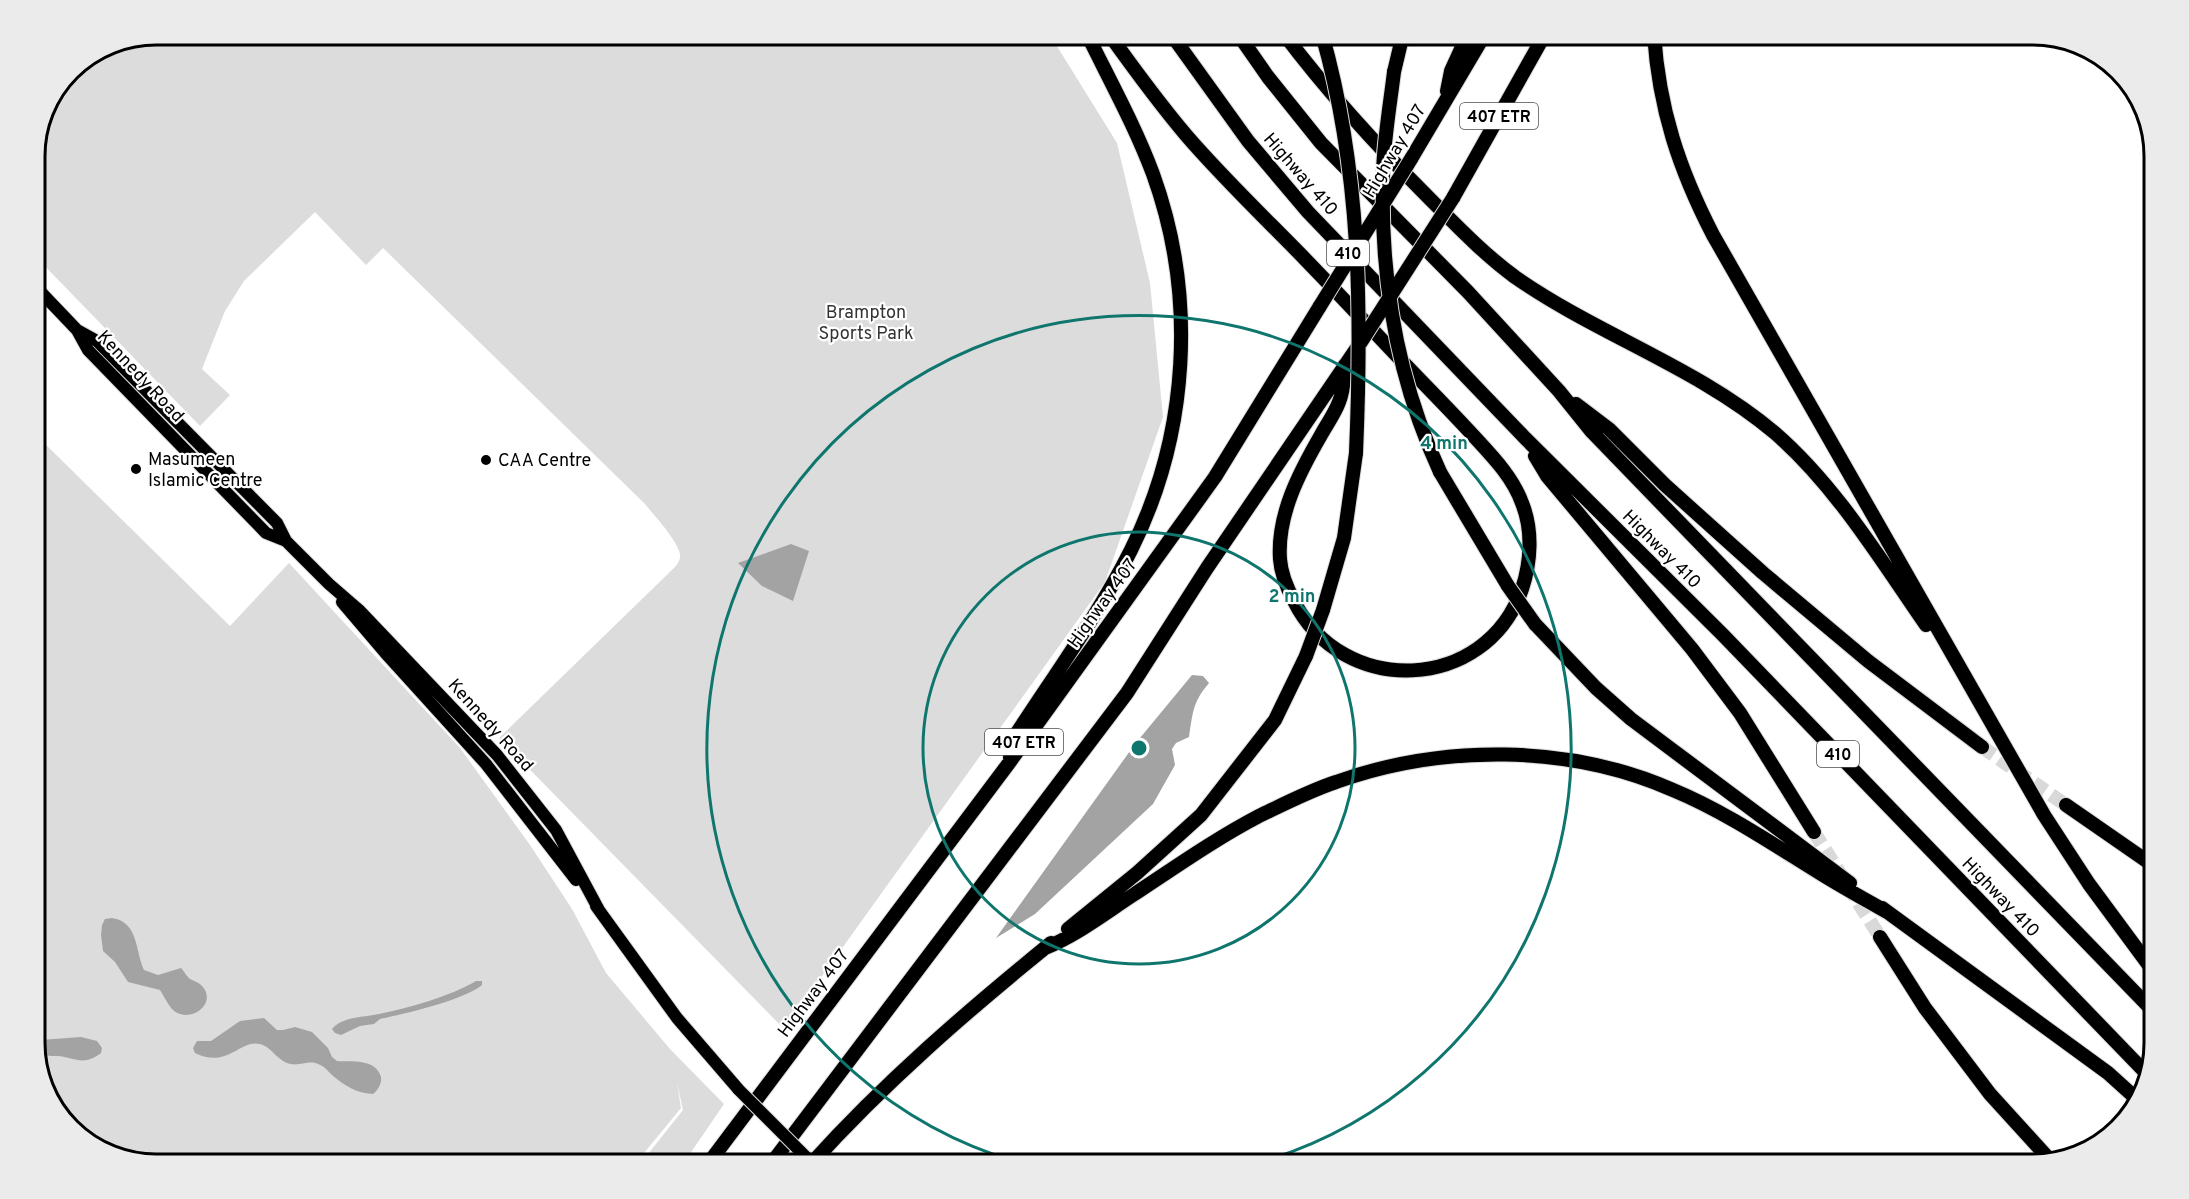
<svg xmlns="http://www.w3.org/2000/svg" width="2189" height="1199" font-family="Overpass,sans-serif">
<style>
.green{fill:#dcdcdc}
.water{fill:#a3a3a3}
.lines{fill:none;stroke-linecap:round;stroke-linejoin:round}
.highway-tunnel{stroke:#d9d9d9;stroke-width:14;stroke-dasharray:14 7;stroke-linecap:butt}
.major-casing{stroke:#dbdbdb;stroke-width:14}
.highway-casing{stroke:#dbdbdb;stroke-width:16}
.major{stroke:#000;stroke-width:12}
.highway{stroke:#000;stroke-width:14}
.major-bridge-casing{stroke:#dbdbdb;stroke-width:14;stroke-linecap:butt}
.highway-bridge-casing{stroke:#dbdbdb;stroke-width:16;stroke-linecap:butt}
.major-bridge{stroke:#000;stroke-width:12}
.highway-bridge{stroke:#000;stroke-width:14}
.ring{fill:none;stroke:#0f766e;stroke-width:3}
.poi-dot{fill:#000;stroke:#fff;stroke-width:2}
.labels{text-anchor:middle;stroke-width:4.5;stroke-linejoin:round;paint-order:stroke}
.shield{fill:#fff;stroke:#4c4c4c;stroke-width:1.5}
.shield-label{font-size:16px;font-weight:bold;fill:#000}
.street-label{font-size:18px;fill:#000;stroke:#fff}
.park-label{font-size:18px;fill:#333;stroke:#fff}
.poi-label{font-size:18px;fill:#000;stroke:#fff;text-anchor:start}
.rim{fill:none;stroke:#000;stroke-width:3}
.centre{fill:#0f766e;stroke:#fff;stroke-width:3}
.ring-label{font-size:18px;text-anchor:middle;font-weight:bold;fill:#0f766e;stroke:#fff;stroke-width:4.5;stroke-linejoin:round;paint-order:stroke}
</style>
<rect width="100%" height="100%" fill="#fff"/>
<path class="green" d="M156 34 1050 35 1117 143 1150 283 1163 417 1105 582 784 1029 499 738 675 567C676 566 680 560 680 558 683 546 653 514 645 504L383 248 366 265 315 212 244 281 225 311 202 369 230 395 200 426 35 256V148L44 109 70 70 110 44Z
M35 434 230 626 289 563 460 748 530 845 572 909 606 973 670 1049 724 1104 683 1164H640L683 1110 677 1083 681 1108 635 1164H156L95 1148 51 1104 35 1051Z"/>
<path class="water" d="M791 544 809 551 793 601 762 586 738 563Z
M1192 675 1203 676 1209 683C1192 703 1193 713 1189 737L1176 743 1172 749 1175 765 1153 804 1035 914 996 938 1135 744Z
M112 918C139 922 135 951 144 970L158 975 181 968C184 971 187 977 190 979 196 982 201 983 205 990 214 1008 187 1023 173 1010 168 1005 164 996 160 990L128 982 115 962 103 951 101 935 102 925 105 919Z
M476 981H482V985C464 1000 404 1014 380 1019L374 1024 360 1026 341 1035 335 1033 332 1029C341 1017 365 1017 379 1014 408 1008 451 996 476 981Z
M264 1018 277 1030H283L295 1027 312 1032 328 1048 332 1057 337 1061C350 1062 376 1058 381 1077 382 1083 378 1090 373 1094 356 1093 345 1086 332 1075 328 1071 324 1066 318 1064 309 1060 300 1066 291 1064 278 1062 272 1047 260 1044 240 1039 228 1069 195 1053L193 1048 197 1041H211L240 1021Z
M81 1037 97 1041 102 1048 101 1053C83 1067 75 1057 57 1056 51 1056 48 1056 42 1054L37 1048V1042L40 1040Z"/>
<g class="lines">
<path class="highway-tunnel" d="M1982 747 2066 805
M1814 832 1880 937"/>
<g class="major-casing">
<path id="major" d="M35 286 77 330 88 350 266 533 286 541
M77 330 97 341 277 523 286 541 329 584 359 610 497 755 556 830 599 910
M342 602 388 656 486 764 576 880
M596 906 677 1018 739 1090"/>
</g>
<g class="highway-casing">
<path id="highway" d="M1109 34C1134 69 1159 103 1186 135 1223 178 1264 217 1304 258 1336 291 1368 325 1400 359 1423 383 1447 407 1470 432 1489 453 1512 475 1522 503 1533 530 1531 562 1522 589 1486 693 1342 698 1294 601 1287 588 1281 574 1280 559 1277 515 1299 473 1321 435 1327 424 1335 413 1339 402 1344 391 1344 376 1345 365
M1171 34 1248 141 1308 212 1525 438 1723 635 2146 1073
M1238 34 1268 77 1321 143 1468 292 1559 391 1592 432 2154 1012
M1284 34C1330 95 1378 147 1431 200 1458 227 1485 255 1515 277 1598 335 1697 367 1775 433 1836 486 1880 559 1926 625
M1654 34C1659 109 1679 169 1713 235L2044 815 2089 884 2154 972
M1394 72 1403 34
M1447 91 1451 71 1468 34
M1411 159 1485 34
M1453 198 1545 34
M1576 404 1609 429 1665 485 1763 573 1868 661 1982 747
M1535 456 1547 476 1692 649 1740 713 1814 832
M1440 472 1508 586
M1323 610 1344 538 1356 453
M1535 624 1596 688 1631 719 1850 883
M1010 758 1013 739C1053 677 1098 616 1131 550 1189 434 1197 296 1153 174 1135 126 1110 81 1087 34
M2066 805 2154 866
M1882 908 2108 1073 2139 1101
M1068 929 1137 873 1201 815 1275 720 1306 656
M1880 937 1925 1008 1990 1094 2050 1160
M1045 948C1077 935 1104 914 1133 895 1174 868 1215 839 1259 816 1284 804 1309 791 1336 782 1442 744 1569 744 1673 790 1726 812 1774 845 1823 875 1844 888 1866 900 1887 912
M708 1164 1009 763 1215 477 1320 306
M771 1164 1127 693 1207 568 1361 342
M811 1164C884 1083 966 1012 1051 943"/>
</g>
<use href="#major" class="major"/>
<use href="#highway" class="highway"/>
<g class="major-bridge-casing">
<path id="major-bridge" d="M739 1090 813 1164"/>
</g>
<g class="highway-bridge-casing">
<path id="highway-bridge" d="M1322 34C1361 171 1362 312 1356 453
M1394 72C1390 105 1384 139 1383 172 1380 275 1397 379 1440 472
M1320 306 1411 159
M1361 342 1453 198
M1508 586 1535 624
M1306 656 1323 610"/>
</g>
<use href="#major-bridge" class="major-bridge"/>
<use href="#highway-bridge" class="highway-bridge"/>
</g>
<g class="ring">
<circle cx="1139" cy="748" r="216"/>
<path d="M1024 1164A432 432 0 1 1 1254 1164"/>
</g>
<g class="poi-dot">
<circle cx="486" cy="460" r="6"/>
<circle cx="136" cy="469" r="6"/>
</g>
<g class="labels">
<g class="shield">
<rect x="1460" y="103" width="78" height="26" rx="4.5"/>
<rect x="1327" y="240" width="42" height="26" rx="4.5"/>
<rect x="985" y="729" width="78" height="26" rx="4.5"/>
<rect x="1817" y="741" width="42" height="26" rx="4.5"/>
</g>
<g class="shield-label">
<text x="1499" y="122">407 ETR</text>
<text x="1348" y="259">410</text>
<text x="1024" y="748">407 ETR</text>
<text x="1838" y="760">410</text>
</g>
<g class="street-label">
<text transform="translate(1394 151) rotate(-59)" y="6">Highway 407</text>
<text transform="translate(1301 174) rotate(49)" y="6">Highway 410</text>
<text transform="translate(141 376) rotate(47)" y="6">Kennedy Road</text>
<text transform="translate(1662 549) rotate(45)" y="6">Highway 410</text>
<text transform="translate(1102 603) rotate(-54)" y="6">Highway 407</text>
<text transform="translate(491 725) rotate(48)" y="6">Kennedy Road</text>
<text transform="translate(2001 897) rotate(46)" y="6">Highway 410</text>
<text transform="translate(813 993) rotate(-53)" y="6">Highway 407</text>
</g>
<g class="park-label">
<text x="866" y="318">Brampton<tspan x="866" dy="21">Sports Park</tspan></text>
</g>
<g class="poi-label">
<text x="148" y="465">Masumeen<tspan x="148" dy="21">Islamic Centre</tspan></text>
<text x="498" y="466">CAA Centre</text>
</g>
</g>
<path d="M0 0H2189V1199H0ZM156 45H2033A111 111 0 0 1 2144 156V1043A111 111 0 0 1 2033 1154H156A111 111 0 0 1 45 1043V156A111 111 0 0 1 156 45Z" fill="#ebebeb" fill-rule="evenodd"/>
<path class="rim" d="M156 45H2033A111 111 0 0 1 2144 156V1043A111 111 0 0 1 2033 1154H156A111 111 0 0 1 45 1043V156A111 111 0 0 1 156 45Z"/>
<circle cx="1139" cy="748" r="9" class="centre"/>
<g class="ring-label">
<text x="1444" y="449">4 min</text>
<text x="1292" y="602">2 min</text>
</g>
</svg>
